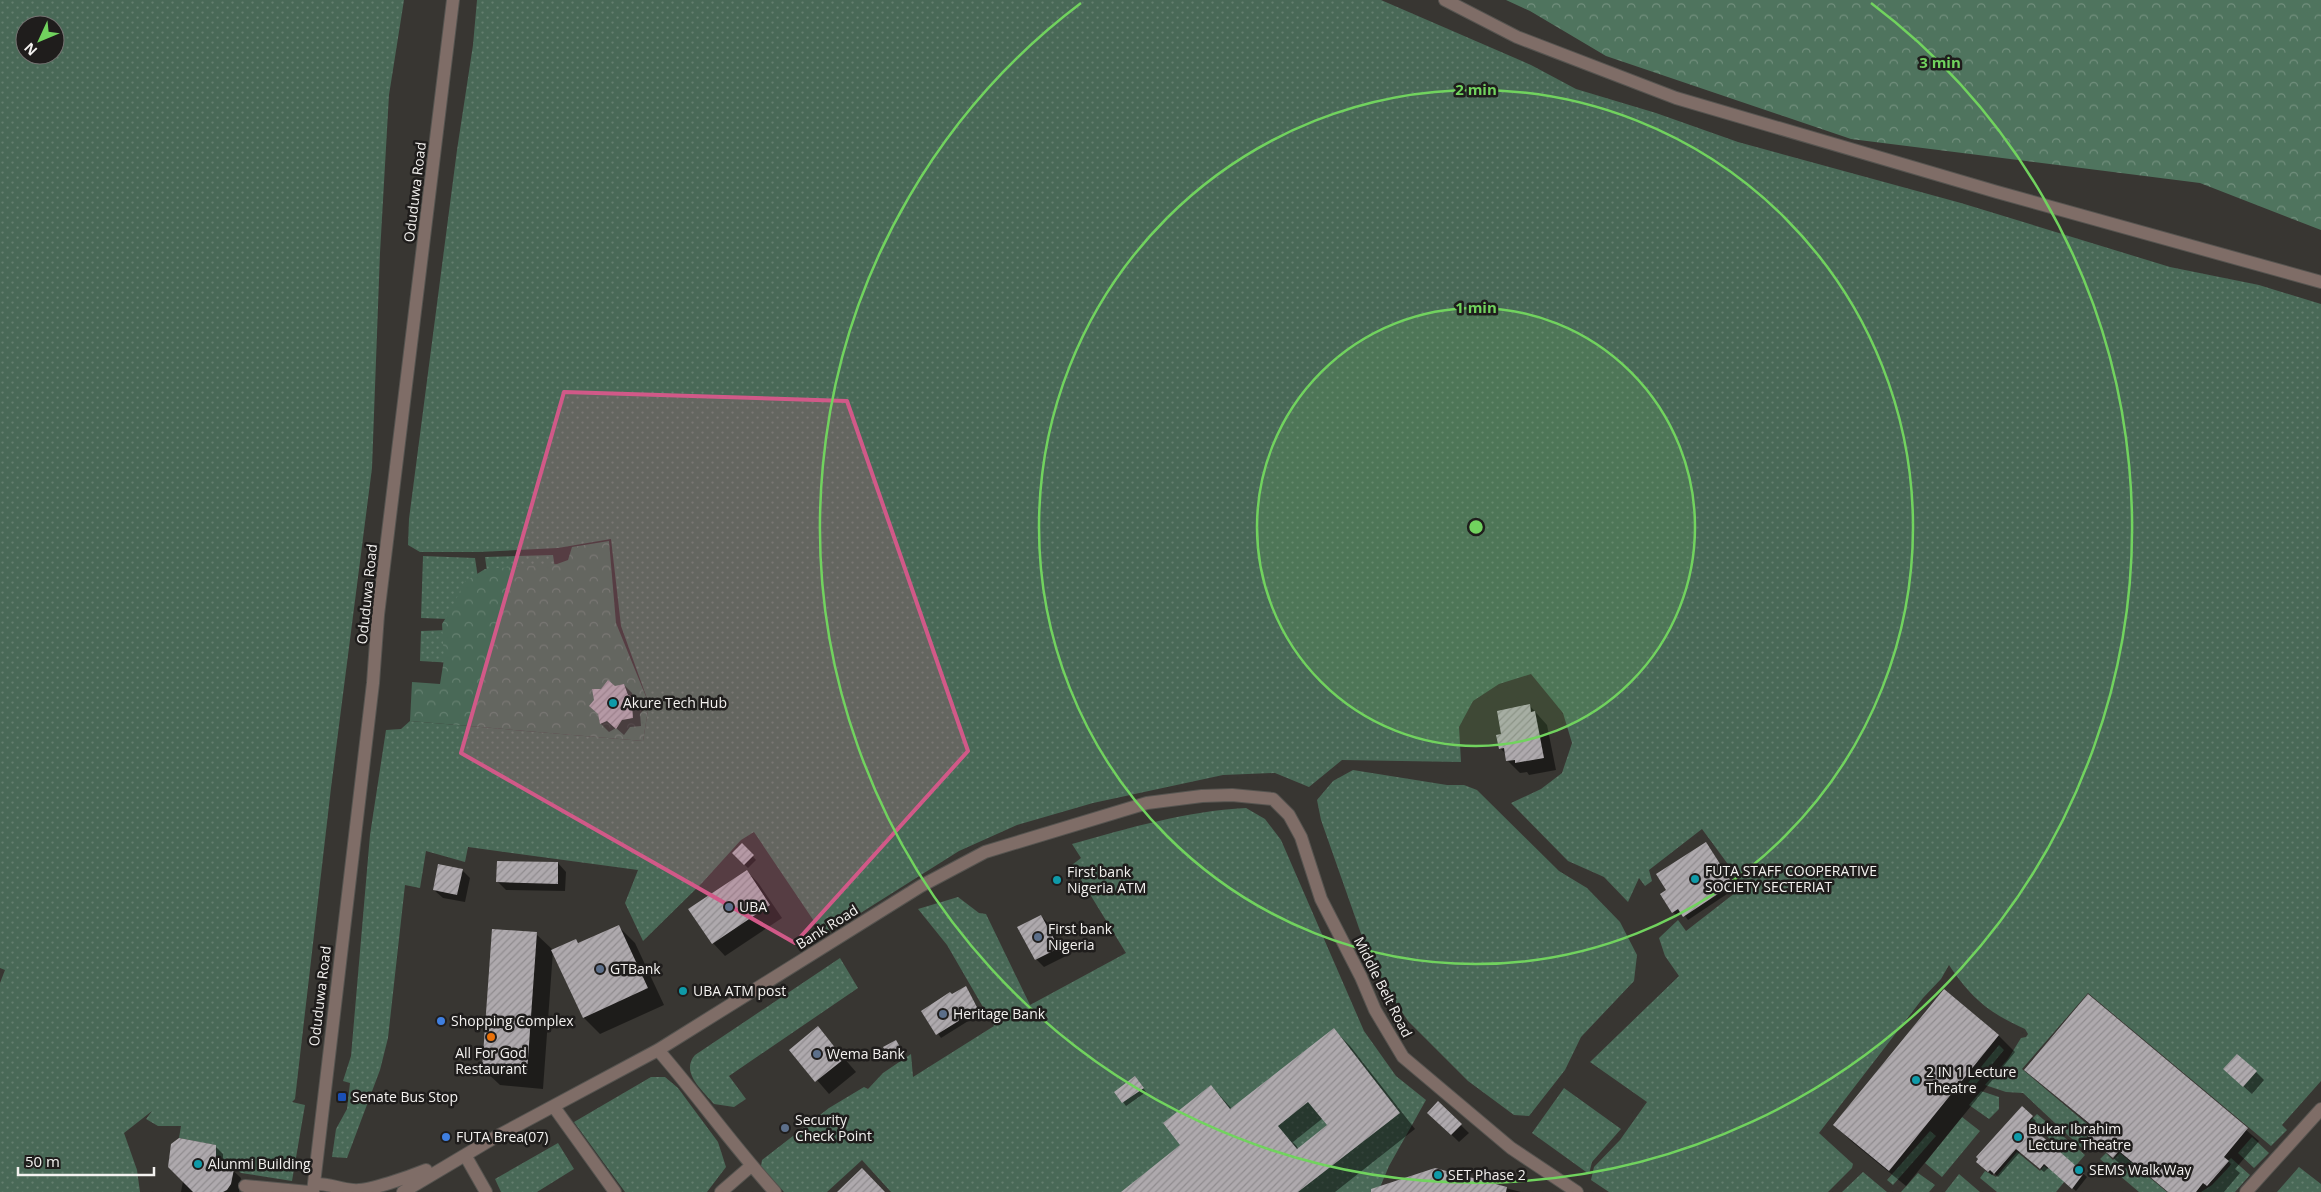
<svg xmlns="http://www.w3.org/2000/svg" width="2321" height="1192" font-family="'Open Sans',sans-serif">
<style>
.grass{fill:url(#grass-dots);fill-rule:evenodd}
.forest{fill:url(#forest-crowns)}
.park{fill:url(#park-crowns)}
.shadow{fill:#0007;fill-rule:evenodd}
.building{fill:url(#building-hatch);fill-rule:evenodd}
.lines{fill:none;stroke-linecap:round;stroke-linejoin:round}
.street-casing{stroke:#565450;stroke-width:14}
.street{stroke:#7f6d67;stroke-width:12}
.marked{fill:#d15988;fill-opacity:0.2;stroke:#d15988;stroke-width:4;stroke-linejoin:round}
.ring{fill:none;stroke:#71d35e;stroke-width:2.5}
.culture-dot{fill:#0f9aa8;stroke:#1f1d1c;stroke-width:2}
.service-dot{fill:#5c6f8a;stroke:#1f1d1c;stroke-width:2}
.shop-dot{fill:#3f7fe0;stroke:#1f1d1c;stroke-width:2}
.food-dot{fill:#e8710a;stroke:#1f1d1c;stroke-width:2}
.transit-dot{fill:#1a4fb4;stroke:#1f1d1c;stroke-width:2}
.labels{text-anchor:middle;stroke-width:5;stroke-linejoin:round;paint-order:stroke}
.street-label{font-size:14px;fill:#f4f2f0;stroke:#1f1d1c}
.poi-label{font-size:14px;fill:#f4f2f0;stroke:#1f1d1c;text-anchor:start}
.centre{fill:#71d35e;stroke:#1f1d1c;stroke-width:2.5}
.ring-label{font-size:15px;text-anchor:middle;font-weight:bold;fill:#71d35e;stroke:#1f1d1c;stroke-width:5;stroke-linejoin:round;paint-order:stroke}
</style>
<defs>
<pattern id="grass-dots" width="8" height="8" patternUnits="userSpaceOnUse" patternTransform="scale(1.25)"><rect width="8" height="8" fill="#496957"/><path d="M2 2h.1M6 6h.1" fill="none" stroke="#647f6f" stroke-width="1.8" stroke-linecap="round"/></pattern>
<pattern id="forest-crowns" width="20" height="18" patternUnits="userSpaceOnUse" patternTransform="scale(1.25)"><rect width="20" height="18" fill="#4f745e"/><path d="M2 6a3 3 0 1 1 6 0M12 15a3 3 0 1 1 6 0" fill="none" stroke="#728f7d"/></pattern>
<pattern id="park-crowns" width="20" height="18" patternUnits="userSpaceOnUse" patternTransform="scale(1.25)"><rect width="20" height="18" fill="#496957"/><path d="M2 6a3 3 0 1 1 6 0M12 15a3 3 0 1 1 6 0" fill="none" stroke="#647f6f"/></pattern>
<pattern id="building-hatch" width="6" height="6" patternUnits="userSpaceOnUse" patternTransform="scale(1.25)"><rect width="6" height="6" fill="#aea9ad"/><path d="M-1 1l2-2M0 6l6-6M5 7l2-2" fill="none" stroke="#908c8f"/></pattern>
</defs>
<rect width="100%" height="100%" fill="#383632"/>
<path class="grass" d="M0 0H404L389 95 380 253 372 468 331 788 295 1099 292 1102 305 1105 292 1181 241 1173 225 1160 216 1161 215 1145 179 1138 181 1126H158L146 1119 152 1111 124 1133 137 1170 140 1192H0V983L5 970 0 968ZM25 25H55V55H25Z
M477 0H1381L1531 65 1576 89 1656 113 1738 142 1961 203 2170 267 2259 285 2321 304V1081L2282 1125 2287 1130 2271 1146 2088 993 2022 1069 2093 1129 2086 1137 2093 1143 2086 1152 2023 1093 2006 1092 1985 1085 2008 1059 2021 1038 2026 1037 2028 1034 2025 1029C1989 1013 1971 998 1949 965L1941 979 1923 998 1819 1133 1853 1164 1852 1168 1828 1192H1609L1591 1180 1594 1167 1620 1140 1647 1102 1590 1062 1679 976 1665 956 1659 938 1678 920 1686 931 1744 886 1702 829 1649 870 1652 881 1645 886 1639 878 1628 902 1604 877 1568 861 1511 803 1541 789 1562 773 1572 743 1563 713 1531 674 1499 684 1473 701 1459 727 1461 762 1342 760 1309 787 1275 773 1223 775 1093 803 1017 825 959 851 824 936 754 832 741 840 702 883 643 941 625 903 638 870 468 847 465 862 426 851 420 888 405 885 388 1038 380 1070 347 1158 332 1157 336 1129 347 1109 350 1083 343 1081 351 1056 370 835 386 730 401 729 410 721 643 741 649 704 621 626 611 539 558 548 479 552H420L408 545 409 519 457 150 473 45Z
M553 555 563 621 492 608 485 557Z
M423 556 475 558 483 612 475 620 421 618Z
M475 629 488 665 420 661 421 631Z
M1353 770 1447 785H1464L1477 790 1559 871 1587 888 1620 922 1637 955 1634 981 1581 1037 1565 1070 1529 1116 1514 1115 1468 1081 1408 1021 1388 991 1366 948 1321 820 1317 800 1333 781Z
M1246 808 1265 819 1281 840 1364 1031 1396 1076 1426 1100 1389 1166 1378 1192H891L862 1160 827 1192H784L761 1166 762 1160 829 1108 864 1087 868 1089 883 1073 911 1054 913 1077 994 1026 947 945 918 909 958 897 979 913 986 914 1030 1005 1126 953 1072 865 1081 858 1072 844C1129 828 1186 811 1246 808Z
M840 958 858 988 729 1076 746 1099 734 1107 714 1104C702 1090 680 1072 695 1055Z
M1999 1045 2004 1050 1972 1089 1967 1084Z
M651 1077H665L678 1088 718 1142 726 1167 707 1192H625L574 1122Z
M1564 1088 1621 1129 1592 1162 1589 1174 1532 1133Z
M1981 1091 1999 1097V1109L1989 1119 1969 1105Z
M2037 1114 2085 1155 2072 1170 2053 1154 2059 1147 2030 1121Z
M1962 1117 1980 1131 1942 1177 1925 1163Z
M1930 1131 1936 1136 1893 1185 1887 1180Z
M2252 1137 2269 1153 2254 1168 2238 1153Z
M558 1143 574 1169 537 1192H501L495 1179Z
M2017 1152 2040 1171 2044 1166 2048 1169 2053 1163 2069 1176 2056 1192H1997L1980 1178 1985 1171 1996 1177Z
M2106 1153 2113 1160 2120 1153 2167 1192H2139L2100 1159Z
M2231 1158 2250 1175 2235 1192H2201L2212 1185 2229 1167 2231 1164 2228 1161Z
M2299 1167 2321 1184V1192H2277Z
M1863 1172 1887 1192H1842Z
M1918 1173 1935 1185 1929 1192H1901Z
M1959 1174 1980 1192H1945Z"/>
<path class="forest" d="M1506 0H2321V230L2200 183 1851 139 1606 56 1530 11Z"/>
<path class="park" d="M609 541 616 623 649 704 643 741 410 721 412 682 440 684 444 659 442 624 453 606 464 582 485 569 557 564 568 560 572 547Z"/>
<path class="shadow" d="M624 685 632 693 634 699 645 708 640 714 641 726 630 727 624 735 616 728 609 732 601 724 600 716 615 687Z
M1530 706 1547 725 1556 770 1529 775 1527 772 1520 773 1508 761 1506 754 1500 748 1503 735Z
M742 845 756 860 748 868 733 853Z
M1709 847 1736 888 1688 920 1682 912 1677 916 1673 912 1668 890Z
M558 863 566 872 565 891 506 890 498 882Z
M462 870 470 878 465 902 443 898 434 890Z
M747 871 759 884 782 918 725 956 713 943Z
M1041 916 1049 924 1066 956 1044 967 1036 959Z
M618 926 635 943 664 1005 600 1034 584 1018 553 951 543 1089 500 1085 483 1069 536 934 553 950 576 940 580 944Z
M966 988 981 1013 941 1038 923 1012Z
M1944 991 1999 1036 2015 1052 1906 1186 1851 1141 1835 1125Z
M2088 996 2259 1141 2235 1169 2240 1173 2224 1192H2168L2132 1162 2126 1169 2089 1137 2095 1129 2026 1070Z
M818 1028 856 1072 829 1094 791 1050Z
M1334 1030 1350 1046 1415 1129 1335 1192H1123L1182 1146 1211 1086 1232 1109ZM1323 1118 1329 1126 1299 1149 1293 1142Z
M896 1041 906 1056 894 1062 891 1059Z
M2256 1072 2264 1080 2252 1094 2233 1077Z
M1139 1082 1146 1092 1126 1106 1116 1092Z
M1438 1103 1469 1133 1459 1142 1429 1113Z
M2022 1108 2036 1121 2030 1127 2087 1177 2076 1191 2049 1167 2044 1172 2020 1152 1998 1177 1994 1173 1992 1175 1981 1165Z
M215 1146 223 1154V1161L241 1178 239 1192H181L183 1181Z
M1435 1170 1521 1192H1390Z"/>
<path class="building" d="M608 680 615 686 624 684 628 695 637 699 632 705 633 718 622 720 616 729 607 721 600 724 598 714 589 706 594 700 592 689H601Z
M1530 704 1531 712 1535 711 1544 758 1515 763V760L1506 761 1504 748 1499 749 1496 735 1501 734 1497 711Z
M1706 842 1733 884 1683 917 1678 909 1672 913 1660 894 1666 890 1656 874Z
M742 843 754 855 744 865 732 853Z
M497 861 558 862V884L496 882Z
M438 864 463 869 457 895 433 890Z
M747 870 770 905 712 944 688 909Z
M1041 915 1059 948 1035 960 1017 927Z
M619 925 648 988 583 1018 551 950 576 939 578 943Z
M492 929 537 932 527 1073 482 1069Z
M966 986 978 1009 936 1035 921 1011 950 992 952 994Z
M1944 989 1999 1035 1889 1171 1833 1125Z
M2088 994 2248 1128 2224 1157 2229 1161 2207 1186 2203 1183 2196 1192H2168L2119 1151 2113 1158 2088 1137 2095 1128 2024 1070Z
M818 1026 844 1059 815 1082 789 1050Z
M1334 1028 1400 1113 1298 1192H1121L1180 1145 1163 1123 1211 1085 1230 1109ZM1308 1102 1327 1125 1297 1149 1278 1126Z
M896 1040 903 1052 890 1060 883 1047Z
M2237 1054 2257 1071 2243 1087 2223 1069Z
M1135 1076 1144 1088 1122 1103 1114 1092Z
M1438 1101 1462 1124 1451 1135 1427 1113Z
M2022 1106 2033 1116 2027 1123 2084 1173 2072 1189 2044 1164 2040 1169 2016 1149 1994 1174 1990 1170 1988 1172 1976 1162 1978 1159 1976 1157Z
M179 1138 216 1145V1161L225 1160 234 1169 231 1184 227 1190 223 1192H193L168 1167 171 1144Z
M862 1168 885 1192H837Z
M1435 1168 1507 1187 1506 1192H1371V1189Z"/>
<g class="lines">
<g class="street-casing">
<path id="street" d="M1445 0 1517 37 1676 98 1997 192 2321 282
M658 1050C698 1096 734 1147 775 1192
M554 1107 615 1192
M465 1155 486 1192
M314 1184C328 1183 339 1189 353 1190 368 1192 411 1176 426 1170
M245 1186 309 1192
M313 1192 373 683 378 615 396 467 453 0
M403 1192 492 1139 658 1050 921 886 985 852 1147 803 1202 796 1232 795 1273 799 1289 815 1301 837 1321 899 1361 977 1375 1010 1403 1057 1511 1148 1577 1192
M721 1192 751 1166
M2246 1192 2321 1109"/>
</g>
<use href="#street" class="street"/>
</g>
<path class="marked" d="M564 392 847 401 968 751 795 943 461 753Z"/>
<circle cx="1476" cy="527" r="219" fill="#71d35e" fill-opacity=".12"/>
<g class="ring">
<circle cx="1476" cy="527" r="219"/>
<circle cx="1476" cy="527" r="437"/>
<path d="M1871 3A656 656 0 1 1 1081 3"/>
</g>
<g class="culture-dot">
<circle cx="613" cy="703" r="5"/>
<circle cx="1695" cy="879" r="5"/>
<circle cx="1057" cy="880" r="5"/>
<circle cx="683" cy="991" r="5"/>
<circle cx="1916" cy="1080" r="5"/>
<circle cx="2018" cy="1137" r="5"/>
<circle cx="198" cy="1164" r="5"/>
<circle cx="2079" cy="1170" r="5"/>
<circle cx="1438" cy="1175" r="5"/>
</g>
<g class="service-dot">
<circle cx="729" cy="907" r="5"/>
<circle cx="1038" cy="937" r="5"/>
<circle cx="600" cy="969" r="5"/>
<circle cx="943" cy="1014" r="5"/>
<circle cx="817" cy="1054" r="5"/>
<circle cx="785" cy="1128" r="5"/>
</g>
<g class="shop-dot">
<circle cx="441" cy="1021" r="5"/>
<circle cx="446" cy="1137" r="5"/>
</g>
<circle class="food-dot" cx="491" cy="1037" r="5"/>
<rect class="transit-dot" x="337" y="1092" width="10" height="10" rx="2.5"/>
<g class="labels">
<g class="street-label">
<text transform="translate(415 192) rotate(-83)" y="5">Oduduwa Road</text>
<text transform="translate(367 594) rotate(-84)" y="5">Oduduwa Road</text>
<text transform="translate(827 927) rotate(-32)" y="5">Bank Road</text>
<text transform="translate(1383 987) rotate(63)" y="5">Middle Belt Road</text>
<text transform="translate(320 996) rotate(-83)" y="5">Oduduwa Road</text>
</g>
<g class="poi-label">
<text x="623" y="708">Akure Tech Hub</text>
<text x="1705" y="876">FUTA STAFF COOPERATIVE<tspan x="1705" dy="16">SOCIETY SECTERIAT</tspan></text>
<text x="1067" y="877">First bank<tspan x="1067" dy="16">Nigeria ATM</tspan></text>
<text x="739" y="912">UBA</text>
<text x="1048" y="934">First bank<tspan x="1048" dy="16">Nigeria</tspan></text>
<text x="610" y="974">GTBank</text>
<text x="693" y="996">UBA ATM post</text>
<text x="953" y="1019">Heritage Bank</text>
<text x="451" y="1026">Shopping Complex</text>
<text x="491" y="1058" text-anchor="middle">All For God<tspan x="491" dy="16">Restaurant</tspan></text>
<text x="827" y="1059">Wema Bank</text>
<text x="1926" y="1077">2 IN 1 Lecture<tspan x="1926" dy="16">Theatre</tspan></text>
<text x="352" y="1102">Senate Bus Stop</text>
<text x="795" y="1125">Security<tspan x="795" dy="16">Check Point</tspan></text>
<text x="2028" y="1134">Bukar Ibrahim<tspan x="2028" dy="16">Lecture Theatre</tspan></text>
<text x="456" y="1142">FUTA Brea(07)</text>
<text x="208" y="1169">Alunmi Building</text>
<text x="2089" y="1175">SEMS Walk Way</text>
<text x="1448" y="1180">SET Phase 2</text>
</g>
</g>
<circle cx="1476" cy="527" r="8" class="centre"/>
<g class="ring-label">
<text x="1940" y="68">3 min</text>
<text x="1476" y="95">2 min</text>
<text x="1476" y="313">1 min</text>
</g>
<g transform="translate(40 40) rotate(226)"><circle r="24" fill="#1f1d1c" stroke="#747271"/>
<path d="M0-4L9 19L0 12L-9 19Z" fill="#71d35e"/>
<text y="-8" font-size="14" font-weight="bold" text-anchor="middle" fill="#f4f2f0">N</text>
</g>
<path d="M18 1167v8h136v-8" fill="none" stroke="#f4f2f0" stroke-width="2.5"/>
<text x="25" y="1167" font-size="15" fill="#f4f2f0" stroke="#1f1d1c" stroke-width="4" paint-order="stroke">50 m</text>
</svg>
